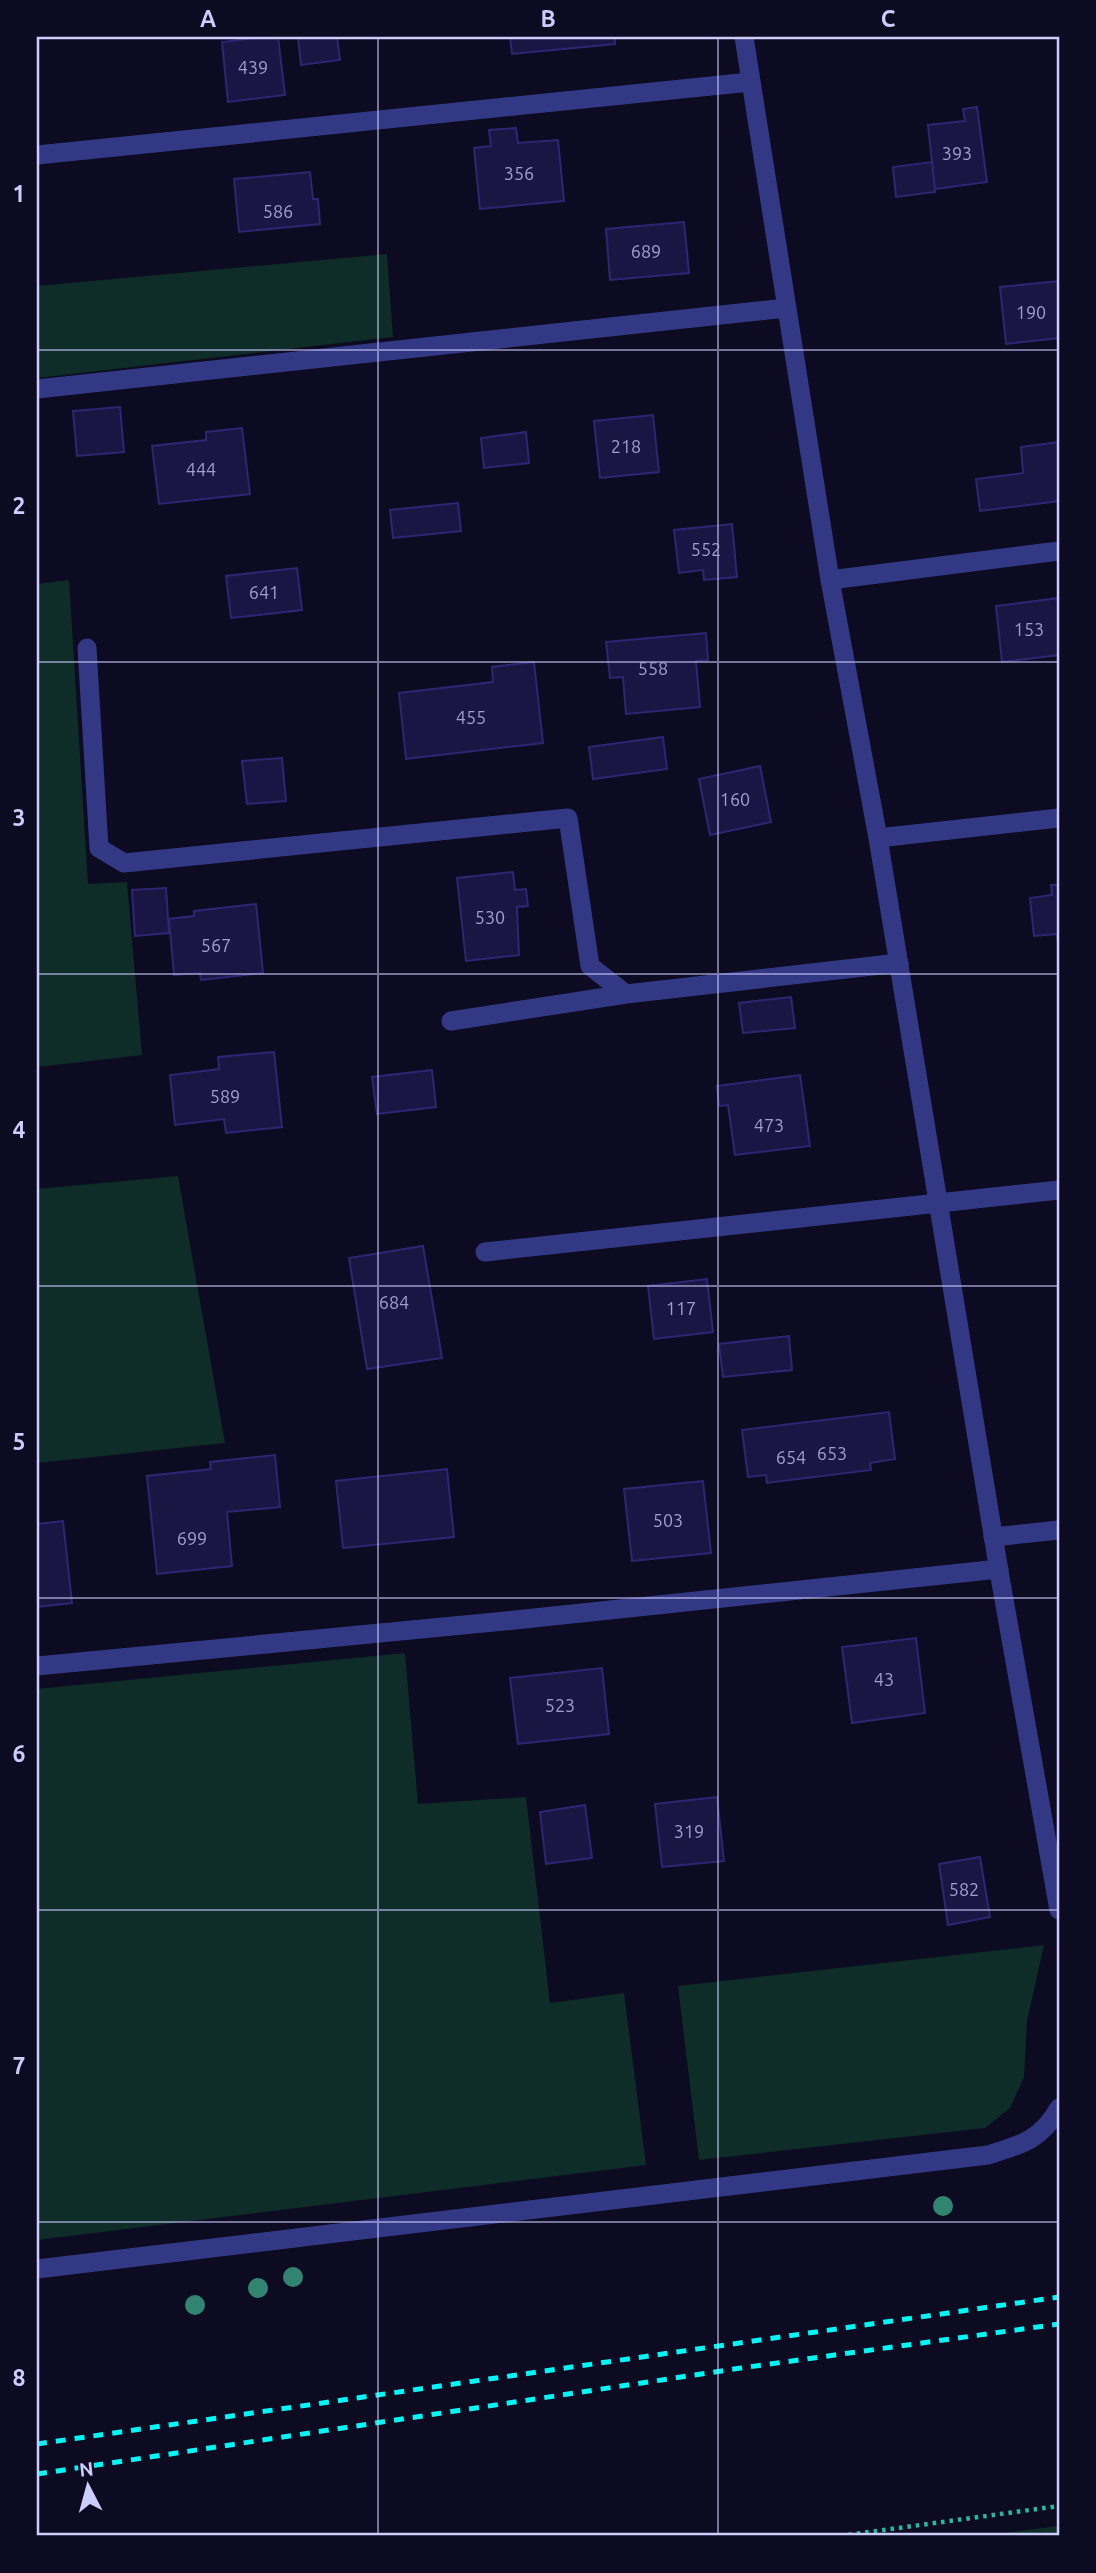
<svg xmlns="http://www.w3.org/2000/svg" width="1096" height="2573" font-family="Ubuntu,sans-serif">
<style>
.green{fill:#0e2c28}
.building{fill:#1a1644;stroke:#2d2672;stroke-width:2}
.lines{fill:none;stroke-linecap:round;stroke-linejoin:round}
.path{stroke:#24baa1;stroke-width:4.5;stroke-dasharray:3.5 5;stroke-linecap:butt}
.service{stroke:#333884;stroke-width:19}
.minor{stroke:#333884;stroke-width:19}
.rail{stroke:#00f7f5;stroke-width:5;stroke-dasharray:10 9;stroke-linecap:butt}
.tree{fill:#318570}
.grid{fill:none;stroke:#ccf;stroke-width:2;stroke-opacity:0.55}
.labels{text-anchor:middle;stroke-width:5;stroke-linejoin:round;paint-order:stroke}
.number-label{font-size:18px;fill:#a09ed0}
.neatline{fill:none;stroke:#ccf;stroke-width:2.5}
.grid-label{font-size:23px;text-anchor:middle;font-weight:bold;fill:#ccf}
</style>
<rect width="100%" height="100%" fill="#0d0b21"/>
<path class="green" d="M387 254 393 337 37 378V286Z
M69 580 88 884 127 882 142 1055 37 1067V584Z
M178 1176 225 1443 37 1463V1189Z
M405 1653 418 1804 526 1797 550 2003 624 1993 646 2165 37 2240V1689Z
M1044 1945 1027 2021 1024 2077 1010 2108 985 2128 699 2160 678 1986Z
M1059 2526V2536H980Z"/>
<path class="building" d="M263 37H278L285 95 228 102 222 42Z
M298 37H337L340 60 301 65Z
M510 37H615V44L512 54Z
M977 107 987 182 935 189 928 125 965 121 963 109Z
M516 128 518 143 558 140 564 201 480 209 474 148 491 146 489 130Z
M932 162 935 192 896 197 893 167Z
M310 172 313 199H318L320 224 239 232 234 179Z
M684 222 689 273 610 280 606 229Z
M1059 281V338L1006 344 1000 287Z
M120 407 124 452 77 456 73 411Z
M653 415 659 472 600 478 594 421Z
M242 428 250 494 159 504 152 446 206 440V432Z
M526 432 529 463 484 468 481 438Z
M1059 442V501L980 511 976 479 1023 473 1021 447Z
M458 503 461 531 393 538 390 510Z
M732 524 737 577 704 580 703 570 679 573 674 530Z
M297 568 302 610 231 618 226 576Z
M1059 598V655L1002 662 996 606Z
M706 633 708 660 696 661 700 707 626 714 623 677 610 678 606 642Z
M534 662 543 743 406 759 399 693 493 682 492 667Z
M663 737 667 769 593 779 589 747Z
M282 758 286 801 247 804 242 761Z
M760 766 771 822 710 835 699 779Z
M513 872 515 890 526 889 528 906 517 907 519 955 466 961 457 878Z
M1051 885H1059V949L1057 934 1034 936 1030 898 1052 895Z
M166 888 169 933 135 936 132 890Z
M256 904 263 973 201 980 200 973 174 975 169 919 194 916V911Z
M791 997 795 1028 743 1033 739 1003Z
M274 1052 282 1127 226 1133 224 1119 175 1125 170 1075 219 1069 218 1057Z
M432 1070 436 1107 377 1114 372 1077Z
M800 1075 810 1146 735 1155 728 1105 719 1106 717 1086Z
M423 1246 442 1358 367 1369 349 1258Z
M707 1279 713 1332 654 1339 648 1286Z
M789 1336 792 1370 723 1377 719 1344Z
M889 1412 895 1459 870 1463 871 1470 767 1483 766 1475 748 1477 742 1430Z
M275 1455 280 1507 227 1512 232 1566 157 1574 147 1476 211 1469 210 1462Z
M447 1469 454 1537 343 1548 336 1481Z
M703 1481 711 1553 632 1561 624 1489Z
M63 1521 72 1603 37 1607V1524Z
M916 1638 925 1713 852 1723 842 1647Z
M602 1668 609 1734 518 1744 510 1678Z
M717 1797 724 1861 662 1867 655 1804Z
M585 1805 592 1858 546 1864 540 1812Z
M980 1857 990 1917 948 1925 939 1864Z"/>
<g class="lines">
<path class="path" d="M840 2536 1059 2506"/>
<path class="service" d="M87 648 99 848 124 863 568 818 590 966 626 994 899 963
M451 1021 626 994
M485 1252 1059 1190
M993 1537 1059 1530
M37 1666 515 1620 999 1569"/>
<path class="minor" d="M744 37 830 580 878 838 1000 1577 1059 1910
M37 155 750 82
M37 389 786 308
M830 580 1059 551
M878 838 1059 818
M37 2269 988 2155C1021 2145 1041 2140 1059 2108"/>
<path class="rail" d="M37 2444 1059 2297
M37 2474 741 2368 1059 2324"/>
</g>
<g class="tree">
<circle cx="943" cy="2206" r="10"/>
<circle cx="293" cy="2277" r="10"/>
<circle cx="258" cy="2288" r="10"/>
<circle cx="195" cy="2305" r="10"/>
</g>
<path class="grid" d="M378 37V2536M718 37V2536M37 350H1059M37 662H1059M37 974H1059M37 1286H1059M37 1598H1059M37 1910H1059M37 2222H1059"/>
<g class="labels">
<g class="number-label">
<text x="253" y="74">439</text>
<text x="957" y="160">393</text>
<text x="519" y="180">356</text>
<text x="278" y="218">586</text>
<text x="646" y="258">689</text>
<text x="1031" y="319">190</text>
<text x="626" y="453">218</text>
<text x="201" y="476">444</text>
<text x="706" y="556">552</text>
<text x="264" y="599">641</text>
<text x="1029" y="636">153</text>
<text x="653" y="675">558</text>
<text x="471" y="724">455</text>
<text x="735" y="806">160</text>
<text x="490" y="924">530</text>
<text x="216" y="952">567</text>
<text x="225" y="1103">589</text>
<text x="769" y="1132">473</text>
<text x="394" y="1309">684</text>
<text x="681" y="1315">117</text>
<text x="832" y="1460">653</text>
<text x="791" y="1464">654</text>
<text x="668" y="1527">503</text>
<text x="192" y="1545">699</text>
<text x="884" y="1686">43</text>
<text x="560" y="1712">523</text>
<text x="689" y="1838">319</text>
<text x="964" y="1896">582</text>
</g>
</g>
<rect width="1096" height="2573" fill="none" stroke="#0d0b21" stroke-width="77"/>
<g transform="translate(88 2486) rotate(354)" stroke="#0d0b21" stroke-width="5" paint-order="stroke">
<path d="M0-5L12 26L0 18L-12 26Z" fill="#ccccff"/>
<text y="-10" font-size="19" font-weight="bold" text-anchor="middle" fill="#ccccff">N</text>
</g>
<rect x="38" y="38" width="1020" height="2496" class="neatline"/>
<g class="grid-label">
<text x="208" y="27">A</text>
<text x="548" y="27">B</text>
<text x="888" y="27">C</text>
<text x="19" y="202">1</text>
<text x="19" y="514">2</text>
<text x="19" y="826">3</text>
<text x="19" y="1138">4</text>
<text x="19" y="1450">5</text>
<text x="19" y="1762">6</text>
<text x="19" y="2074">7</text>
<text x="19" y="2386">8</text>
</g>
</svg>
